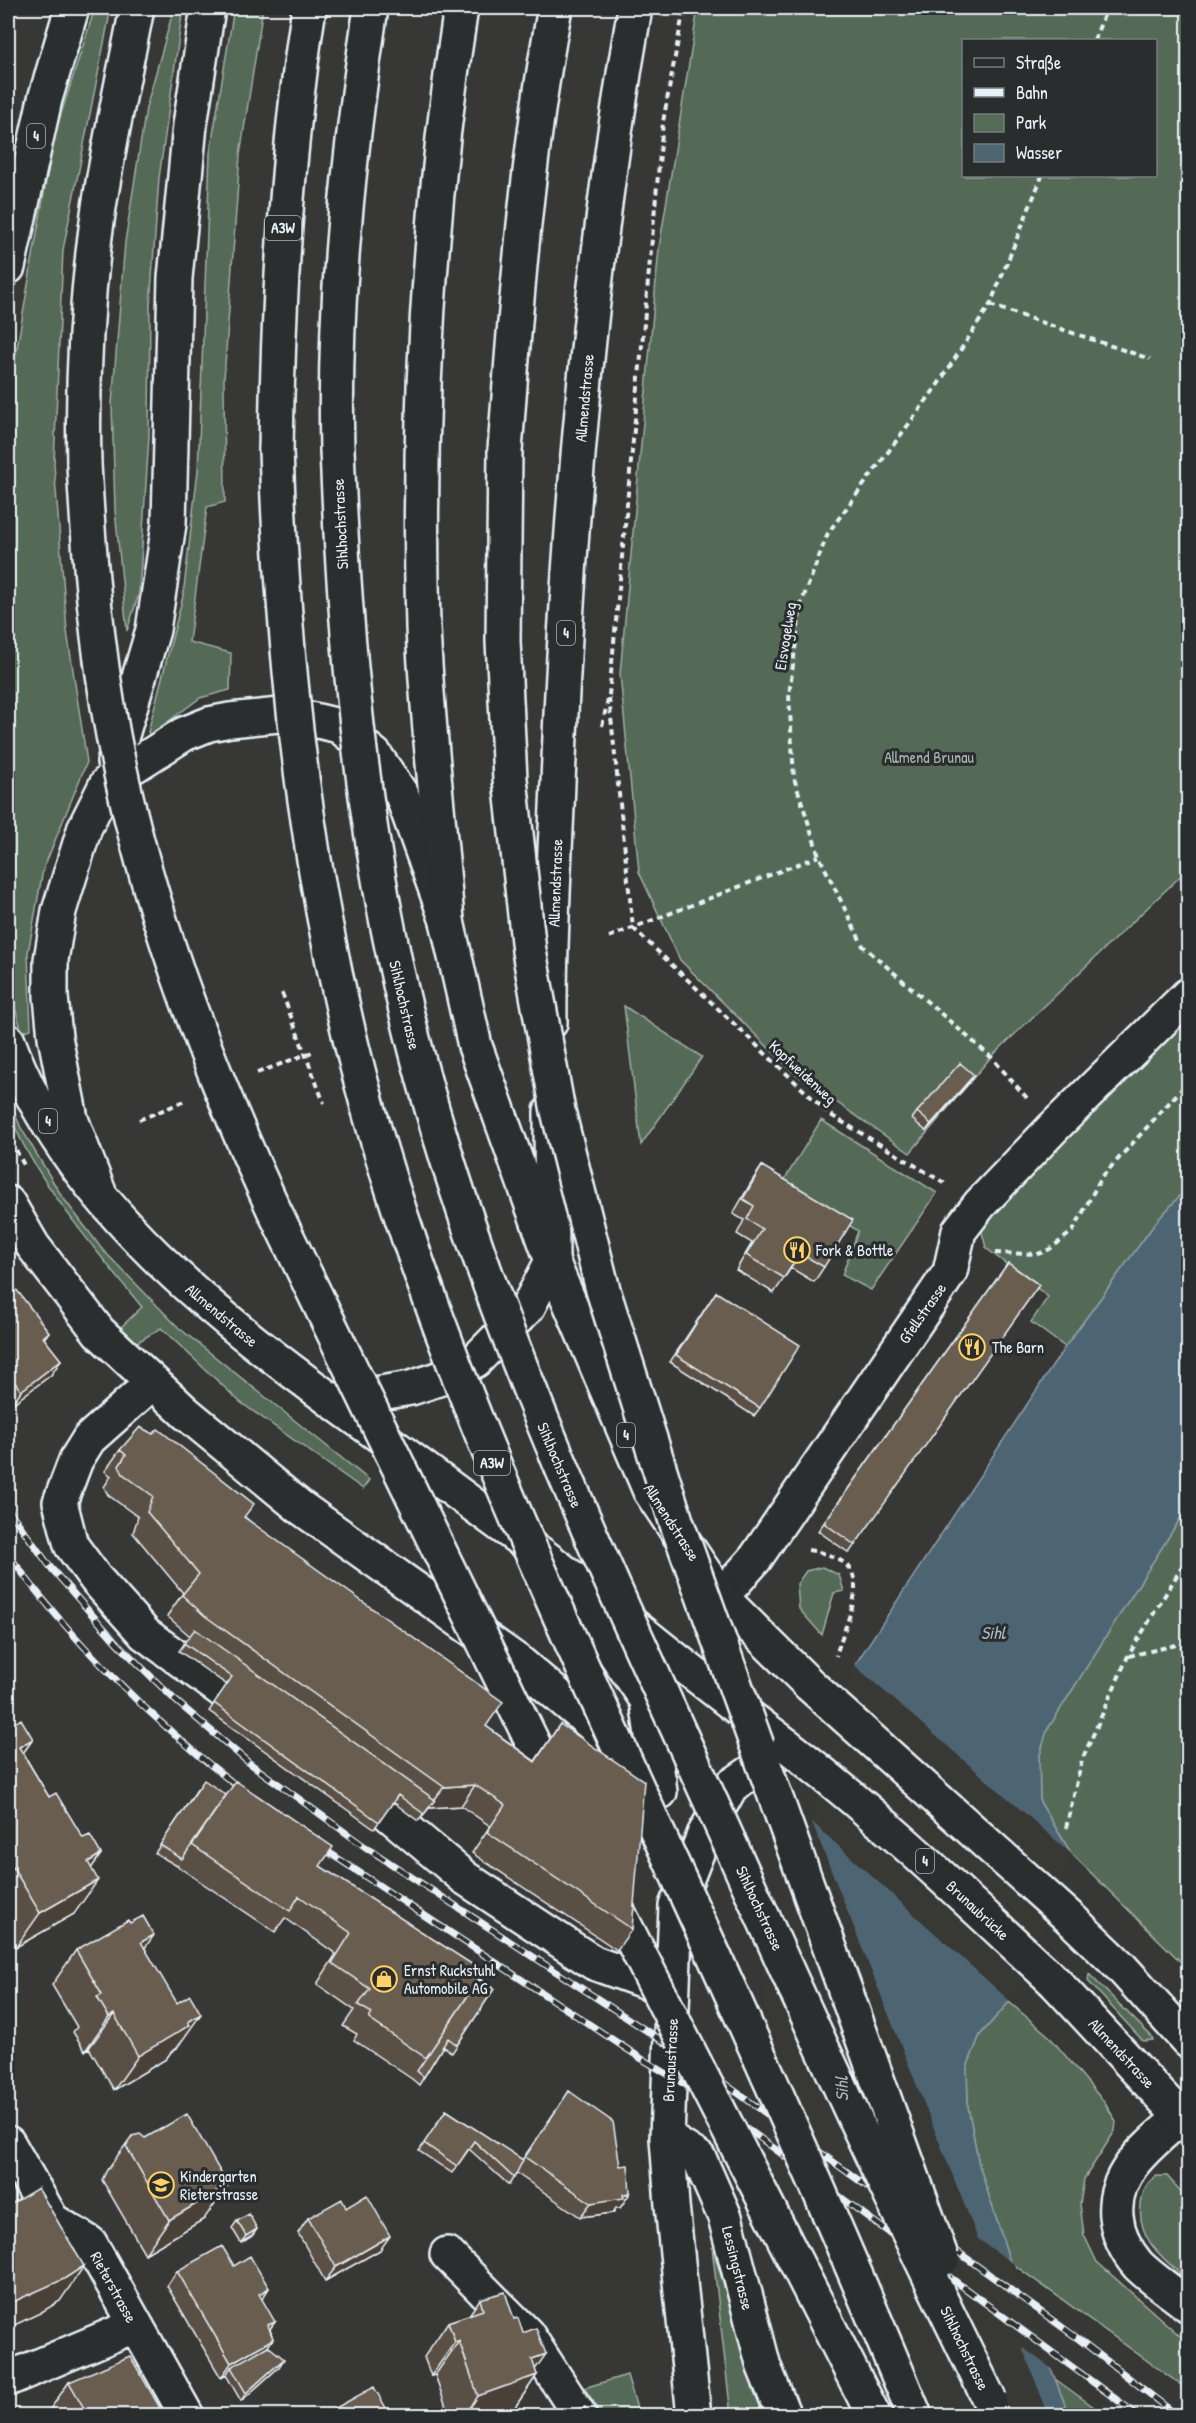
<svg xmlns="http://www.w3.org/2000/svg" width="1196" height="2423" font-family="'Patrick Hand',sans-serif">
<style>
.green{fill:#556b57;stroke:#9eaea8;stroke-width:1.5;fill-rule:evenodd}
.water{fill:#4e6572;stroke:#8c9da8;stroke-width:1.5}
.pier{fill:#373735}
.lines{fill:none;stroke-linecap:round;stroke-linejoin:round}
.minor-casing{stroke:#e8f1f8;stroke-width:38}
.major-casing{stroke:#e8f1f8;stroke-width:38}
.highway-casing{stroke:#e8f1f8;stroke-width:38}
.path{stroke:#e8f1f8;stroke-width:4;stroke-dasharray:6 4.5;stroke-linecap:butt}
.minor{stroke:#2a2d2e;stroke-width:33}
.major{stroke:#2a2d2e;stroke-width:33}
.highway{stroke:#2a2d2e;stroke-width:33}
.rail-casing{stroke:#e8f1f8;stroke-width:7}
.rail{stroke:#2a2d2e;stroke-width:4.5;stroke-dasharray:14;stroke-linecap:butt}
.major-bridge-casing{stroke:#e8f1f8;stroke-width:38;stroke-linecap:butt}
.highway-bridge-casing{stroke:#e8f1f8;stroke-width:38;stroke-linecap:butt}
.major-bridge{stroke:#2a2d2e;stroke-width:33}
.highway-bridge{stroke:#2a2d2e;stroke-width:33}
.wall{fill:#5a5045;stroke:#e8f1f8;stroke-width:1.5}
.shaded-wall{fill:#4a4138;stroke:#e8f1f8;stroke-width:1.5}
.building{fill:#695d50;stroke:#e8f1f8;stroke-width:1.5}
.labels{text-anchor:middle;stroke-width:6;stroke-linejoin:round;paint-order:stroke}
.shield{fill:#2a2d2e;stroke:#afb6bb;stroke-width:1.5}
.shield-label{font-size:15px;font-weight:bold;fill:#e8f1f8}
.street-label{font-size:16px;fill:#e8f1f8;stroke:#2a2d2e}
.park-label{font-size:16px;fill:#a6b5b0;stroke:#2a2d2e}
.poi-label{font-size:16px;fill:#e8f1f8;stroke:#2a2d2e;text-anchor:start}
.water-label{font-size:18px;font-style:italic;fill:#aab9c2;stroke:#2a2d2e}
</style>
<rect width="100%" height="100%" fill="#373735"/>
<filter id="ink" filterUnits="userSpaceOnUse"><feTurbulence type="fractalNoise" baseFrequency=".0167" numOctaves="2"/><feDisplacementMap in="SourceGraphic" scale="12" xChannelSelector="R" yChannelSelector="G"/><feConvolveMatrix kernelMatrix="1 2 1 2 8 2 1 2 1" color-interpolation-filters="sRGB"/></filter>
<g filter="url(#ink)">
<path class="green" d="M95 8H111L63 250 54 464 67 631 87 762 43 870 28 953 31 1029 22 1032 8 984V399L54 136Z
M174 8H183L159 178 150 306 149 436 139 593 127 631 115 510 112 404 125 242 146 108Z
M234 8H263L240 155 224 379 225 502 207 507 189 642 231 653 230 690 200 698 150 735 148 732 183 596 198 470 210 153Z
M698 8H1188V869L991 1057 910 1153 794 1073 680 960 639 872 620 674 659 248ZM964 40H1156V176H964Z
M624 1006 702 1057 641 1145Z
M1188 1018V1187L1157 1221 1065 1347 1031 1322 1048 1297 986 1248 981 1228 1048 1153Z
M8 1097 21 1128 61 1195 102 1249 179 1328 369 1480 363 1489 240 1402 161 1328 136 1343 119 1329 142 1307C107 1264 8 1149 8 1097Z
M821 1120 937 1193 871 1290 842 1275 858 1231 783 1182Z
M1188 1506V1969L1071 1853 1040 1802 1039 1758 1047 1730Z
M822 1567 839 1575 844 1591 834 1593 822 1635 799 1609 797 1584 806 1571Z
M1089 1974 1151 2036 1153 2040 1143 2041 1088 1981Z
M1009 2002 1049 2036 1104 2102 1116 2121 1115 2131 1084 2179 1080 2204 1084 2235 1097 2262 1188 2343V2390L1010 2262 979 2165 968 2107 967 2067 980 2035Z
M1157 2176H1167L1188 2199V2280C1163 2259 1133 2236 1142 2199 1144 2188 1147 2182 1157 2176Z
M712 2247 765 2415H731Z
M627 2375 639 2415H603L584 2388Z
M1055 2379 1105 2415H1069Z"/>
<path class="water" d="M1188 1187V1506L1047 1730 1039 1758 1040 1802 1071 1853 1009 2002 980 2035 967 2067 968 2107 979 2165 1010 2262 1069 2415H847L810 1836 856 1663 1065 1347 1157 1221Z"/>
<path class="pier" d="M853 1664 1073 1855 1012 2003 812 1822 978 2239 1014 2264 1052 2362V2369L1022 2347 1049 2416H844L771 2227 761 1964 807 1835Z"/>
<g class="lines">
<g class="minor-casing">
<path id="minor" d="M8 1203 33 1246 99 1332 186 1413 300 1507 521 1664 659 1781
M153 1382 89 1439 76 1460 60 1502 71 1545 96 1579 145 1634 223 1691
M557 1569 647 1700 660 1792
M721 1597 755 1559 950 1272 959 1231 980 1204 1053 1128 1188 995
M386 1812 465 1878 594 1963 647 1982 672 1999
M1181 2117C1151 2144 1112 2171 1116 2216 1118 2235 1125 2250 1138 2265 1153 2280 1172 2292 1188 2305
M667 2138 699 2158 725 2217 764 2367 784 2416
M8 2143 52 2220 90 2243 187 2416
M447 2254 527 2334 580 2416
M8 2379 136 2325
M694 2416 672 2205 667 2138 676 1906 704 1835 731 1786 787 1748"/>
</g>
<g class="major-casing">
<path id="major" d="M8 267 45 99 72 8
M550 1023C549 943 555 863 558 783 568 523 590 263 635 8
M8 1041C68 1205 222 1321 358 1420 415 1461 470 1503 527 1544 616 1609 700 1681 789 1747
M100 1195 71 1119 55 1037 51 997V960L59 911 85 827 107 783 184 734 209 724 230 720 289 714 339 726 375 755 402 795 447 921 475 1046 552 1261 650 1491 721 1597 810 1685
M332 1401 411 1388 447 1376 476 1360 528 1307 552 1261 551 1111
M1071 1919 1120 1966 1188 2041
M1055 1982 1188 2125"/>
</g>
<g class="highway-casing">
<path id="highway" d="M337 449C333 301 349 154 371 8
M276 450C278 301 286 155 309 8
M505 450C516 302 527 154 555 8
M84 464C82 381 86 297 98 214 108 145 124 76 137 8
M114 762 153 630 169 524 175 278 190 125 208 8
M447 921C440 823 427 725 423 627 417 419 428 213 461 8"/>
</g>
<path class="path" d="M1094 40 1107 8
M990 305 1150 359
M609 698 633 928 829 1114 946 1184
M602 726 609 695 663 122 684 8
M609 937 819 856
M282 993 324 1103
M257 1073 315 1051
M1027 1098 991 1057 863 946 819 856 794 778 789 695 801 604 828 533 937 386 990 305 1042 176
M139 1120 185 1101
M16 1150 25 1167
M995 1253 1038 1254 1050 1249 1073 1231 1101 1178 1188 1082
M808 1550C883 1561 849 1609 836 1656
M1129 1656 1176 1645 1188 1648
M1066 1828 1082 1760 1128 1656 1188 1557"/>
<use href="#minor" class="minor"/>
<use href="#major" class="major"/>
<use href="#highway" class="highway"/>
<g class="rail-casing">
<path id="rail" d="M8 1509 51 1568 117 1643 176 1701 248 1762 364 1846 699 2065 1080 2340 1178 2416
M8 1554C74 1645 157 1725 246 1793
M316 1844 642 2059 696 2091 1139 2416"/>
</g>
<use href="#rail" class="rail"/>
<g class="major-bridge-casing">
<path id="major-bridge" d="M810 1685 1071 1919
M789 1747C883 1819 968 1901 1055 1982"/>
</g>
<g class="highway-bridge-casing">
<path id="highway-bridge" d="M337 449C345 655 365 859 418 1058 483 1305 590 1536 695 1767 753 1894 809 2021 868 2147 907 2232 949 2316 990 2401
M276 450C284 684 311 917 378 1142 449 1381 554 1605 657 1831 746 2024 834 2219 915 2416
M505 450 503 641 510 779 529 951 558 1111 603 1290 676 1521 942 2259
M84 464C89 555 96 645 113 735 144 899 204 1058 274 1210L558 1795
M608 1892 874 2416"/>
</g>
<use href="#major-bridge" class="major-bridge"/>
<use href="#highway-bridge" class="highway-bridge"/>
</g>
<path class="wall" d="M974 1075 969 1083 926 1131 912 1119 917 1112Z
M762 1166 824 1267 814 1282 791 1268 774 1293 736 1270 752 1243 737 1234 744 1220 733 1214 752 1181Z
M1008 1263 1039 1285 849 1553 818 1531Z
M8 1281 49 1332 44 1339 61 1360 51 1375 11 1405 8 1401Z
M716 1292 760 1408 754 1416 670 1362Z
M120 1450 245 1517 486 1726 535 1761 560 1724 632 1929 617 1950 472 1853 490 1826 461 1806 429 1808 418 1821 393 1802 374 1829 209 1711 227 1685 179 1651 190 1636 167 1616 183 1593 133 1533 138 1517 108 1495 104 1487 111 1476 105 1471Z
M8 1710 15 1723 33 1739 23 1753 49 1797 83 1838 101 1854 91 1868 74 1914 16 1947 8 1933Z
M198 1788 320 1866 494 1989 452 2053 443 2046 419 2085 412 2079 354 2040 357 2034 343 2026 354 2010 317 1984 336 1954 285 1918 275 1932 177 1866 178 1865 177 1866 155 1853Z
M145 1948 177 2048 171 2052 166 2059 114 2090 89 2048 85 2051 73 2032 77 2027 52 1985 76 1950Z
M569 2091 620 2166 630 2193 620 2208H616L613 2213 580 2217 516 2173 509 2185 469 2149 452 2173 419 2151 446 2110 522 2160Z
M132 2136 204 2219 145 2254 102 2180 107 2170Z
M346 2208 380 2250 325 2281 298 2233 308 2218Z
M237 2221 257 2229 252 2236 241 2243 232 2228Z
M234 2266 269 2288 262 2299 270 2329 273 2339 268 2346 279 2367 241 2401 226 2375 221 2378 167 2286 177 2271Z
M480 2299 514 2319 537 2375 513 2410 497 2415H449L435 2375 431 2376 424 2357 448 2322 469 2315Z
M69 2382 164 2415H46Z"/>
<path class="shaded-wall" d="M974 1075 969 1083 926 1131 931 1124Z
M61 1360 51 1375 11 1405 21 1391Z
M33 1739 9 1773 19 1747Z
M475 1785 461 1806 429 1808 418 1821 444 1787Z
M101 1854 77 1889 88 1862Z
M98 1880 74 1914 16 1947 40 1913Z
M154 1935 130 1969 141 1942Z
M114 2014 89 2048 85 2051 109 2017Z
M201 2014 177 2048 171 2052 166 2059 114 2090 138 2056 188 2022Z
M228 2185 204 2219 145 2254 169 2220Z
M630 2193 620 2208H616L613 2213 580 2217 591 2203Z
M257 2229 252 2236 241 2243 246 2236Z
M390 2236 380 2250 325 2281 336 2267Z
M84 2266 60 2301 40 2313 8 2328V2304Z
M269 2288 259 2303V2294Z
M275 2322 265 2336 268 2325Z
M273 2339 263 2353 231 2367 226 2375 221 2378 231 2363Z
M459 2341 435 2375 431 2376 455 2342Z
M546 2354 529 2378 537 2375 513 2410 497 2415H465L478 2396 532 2359Z
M284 2359 279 2367 241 2401 246 2393Z"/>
<path class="building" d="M960 1063 974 1075 931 1124 917 1112Z
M762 1166 853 1220 824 1267 800 1253 784 1278 746 1255 762 1229 747 1219 754 1206 743 1199Z
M1008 1263 1039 1285 855 1545 824 1523Z
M9 1280 49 1332 43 1337 61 1360 21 1391 8 1373V1281Z
M716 1292 800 1345 760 1408 676 1355Z
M140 1427 153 1434 158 1429 254 1504 244 1517 503 1702 486 1726 535 1762 560 1724 644 1781 632 1929 487 1832 505 1805 475 1785 444 1787 205 1616 182 1595 199 1574 147 1512 153 1496 123 1474 119 1466 126 1455 120 1450Z
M195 1629 435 1800 424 1814 398 1795 379 1822 214 1703 232 1677 184 1643Z
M8 1710 15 1723 21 1719 33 1739 19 1747 49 1797 56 1793 83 1838 90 1835 101 1854 88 1862 98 1880 40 1913 8 1859Z
M204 1780 226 1795 182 1859 160 1845Z
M236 1781 333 1847 320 1866 484 1972 426 2058 369 2019 372 2013 358 2005 370 1989 332 1963 351 1933 299 1896 290 1911 192 1845Z
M143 1916 154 1935 141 1942 177 2003 190 1995 201 2014 188 2022 190 2025 138 2056 114 2014 109 2017 97 1997 102 1995 76 1950 128 1920 130 1923Z
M479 1979 494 1989 457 2045 448 2038 424 2077 417 2071Z
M569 2091 613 2122 620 2166 628 2165 630 2193 623 2194 624 2198 591 2203 525 2157Z
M446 2110 523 2160 514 2178 474 2141 457 2166 424 2143Z
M187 2114 228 2185 169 2220 126 2146 132 2136 140 2134 145 2138Z
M38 2188 84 2266 64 2279 8 2304V2222L10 2221 8 2214V2206Z
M367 2195 390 2236 336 2267 308 2218 342 2199 346 2208Z
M249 2214 257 2229 246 2236 237 2221Z
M222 2246 234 2266 250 2256 269 2288 259 2294 275 2322 268 2325 273 2339 231 2363 177 2271Z
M505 2292 514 2319 518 2318 523 2333 536 2328 546 2354 532 2359 537 2375 478 2396 459 2341 455 2342 448 2322 483 2310 480 2299Z
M268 2346 284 2359 246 2393 231 2367Z
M130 2356 164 2415H88L69 2382Z
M374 2387 390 2415H323Z
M13 2407 16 2415H8V2409Z
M585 2407 588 2415H559Z"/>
</g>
<defs>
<g id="restaurant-ring" transform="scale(1.35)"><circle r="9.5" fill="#2a2d2e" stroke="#ffd166" stroke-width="1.5"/><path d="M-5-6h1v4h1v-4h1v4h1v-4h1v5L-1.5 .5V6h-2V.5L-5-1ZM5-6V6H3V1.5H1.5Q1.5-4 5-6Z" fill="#ffd166"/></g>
<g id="shop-ring" transform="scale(1.35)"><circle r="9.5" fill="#2a2d2e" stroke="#ffd166" stroke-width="1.5"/><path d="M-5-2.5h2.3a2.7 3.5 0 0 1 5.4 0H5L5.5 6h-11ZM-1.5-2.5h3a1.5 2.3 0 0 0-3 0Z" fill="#ffd166"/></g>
<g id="school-ring" transform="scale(1.35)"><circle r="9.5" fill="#2a2d2e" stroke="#ffd166" stroke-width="1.5"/><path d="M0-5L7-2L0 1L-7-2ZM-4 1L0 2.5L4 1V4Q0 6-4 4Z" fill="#ffd166"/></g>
</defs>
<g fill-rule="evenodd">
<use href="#restaurant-ring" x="797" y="1250"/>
<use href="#restaurant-ring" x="972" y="1347"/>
<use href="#shop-ring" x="384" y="1979"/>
<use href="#school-ring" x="161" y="2185"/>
</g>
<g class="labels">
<g class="shield">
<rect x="27" y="124" width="18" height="24" rx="4.5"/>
<rect x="265" y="216" width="36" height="24" rx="4.5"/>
<rect x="557" y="621" width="18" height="24" rx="4.5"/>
<rect x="39" y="1109" width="18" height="24" rx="4.5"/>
<rect x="617" y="1423" width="18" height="24" rx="4.5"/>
<rect x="474" y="1451" width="36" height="24" rx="4.5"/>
<rect x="916" y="1849" width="18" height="24" rx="4.5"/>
</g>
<g class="shield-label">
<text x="36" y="141">4</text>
<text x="283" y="233">A3W</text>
<text x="566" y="638">4</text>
<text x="48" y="1126">4</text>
<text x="626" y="1440">4</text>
<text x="492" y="1468">A3W</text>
<text x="925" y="1866">4</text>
</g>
<g class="street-label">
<text transform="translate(584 398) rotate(-85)" y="6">Allmendstrasse</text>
<text transform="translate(340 524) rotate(-93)" y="6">Sihlhochstrasse</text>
<text transform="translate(785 636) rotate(-81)" y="6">Eisvogelweg</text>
<text transform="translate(555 883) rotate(-88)" y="6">Allmendstrasse</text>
<text transform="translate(405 1005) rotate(77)" y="6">Sihlhochstrasse</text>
<text transform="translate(803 1072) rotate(43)" y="6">Kopfweidenweg</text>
<text transform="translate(922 1313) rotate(-55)" y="6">Gfellstrasse</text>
<text transform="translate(222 1315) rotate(40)" y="6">Allmendstrasse</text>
<text transform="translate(560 1465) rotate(67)" y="6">Sihlhochstrasse</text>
<text transform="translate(672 1522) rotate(57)" y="6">Allmendstrasse</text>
<text transform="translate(760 1908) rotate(65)" y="6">Sihlhochstrasse</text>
<text transform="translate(978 1910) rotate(43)" y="6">Brunaubrücke</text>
<text transform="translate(1122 2053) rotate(47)" y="6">Allmendstrasse</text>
<text transform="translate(670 2060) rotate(-87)" y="6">Brunaustrasse</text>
<text transform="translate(738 2268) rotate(76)" y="6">Lessingstrasse</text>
<text transform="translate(114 2287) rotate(61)" y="6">Rieterstrasse</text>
<text transform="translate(965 2348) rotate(64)" y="6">Sihlhochstrasse</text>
</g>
<g class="park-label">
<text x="929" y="763">Allmend Brunau</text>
</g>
<g class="poi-label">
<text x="816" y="1256">Fork &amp; Bottle</text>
<text x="992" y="1353">The Barn</text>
<text x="404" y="1976">Ernst Ruckstuhl<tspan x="404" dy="18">Automobile AG</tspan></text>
<text x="180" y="2182">Kindergarten<tspan x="180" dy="18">Rieterstrasse</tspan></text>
</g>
<g class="water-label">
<text x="993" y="1639">Sihl</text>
<text transform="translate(842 2089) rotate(-91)" y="6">Sihl</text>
</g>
</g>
<rect width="1196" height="2423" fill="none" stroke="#2a2d2e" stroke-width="30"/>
<rect x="15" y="15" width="1166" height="2393" fill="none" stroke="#e8f1f8" stroke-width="2" filter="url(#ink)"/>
<rect x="962" y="39" width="195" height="138" fill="#2a2d2e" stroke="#767b7f" stroke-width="1.5"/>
<rect x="974" y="58" width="30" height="9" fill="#2a2d2e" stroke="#767b7f" stroke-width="1.5"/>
<text x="1016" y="69" font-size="18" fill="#e8f1f8">Straße</text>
<rect x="974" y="88" width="30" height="9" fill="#e8f1f8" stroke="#767b7f" stroke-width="1.5"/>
<text x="1016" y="99" font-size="18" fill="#e8f1f8">Bahn</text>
<rect x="974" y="114" width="30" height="18" fill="#556b57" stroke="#767b7f" stroke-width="1.5"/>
<text x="1016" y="129" font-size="18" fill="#e8f1f8">Park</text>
<rect x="974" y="144" width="30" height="18" fill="#4e6572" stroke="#767b7f" stroke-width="1.5"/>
<text x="1016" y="159" font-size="18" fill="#e8f1f8">Wasser</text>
</svg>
